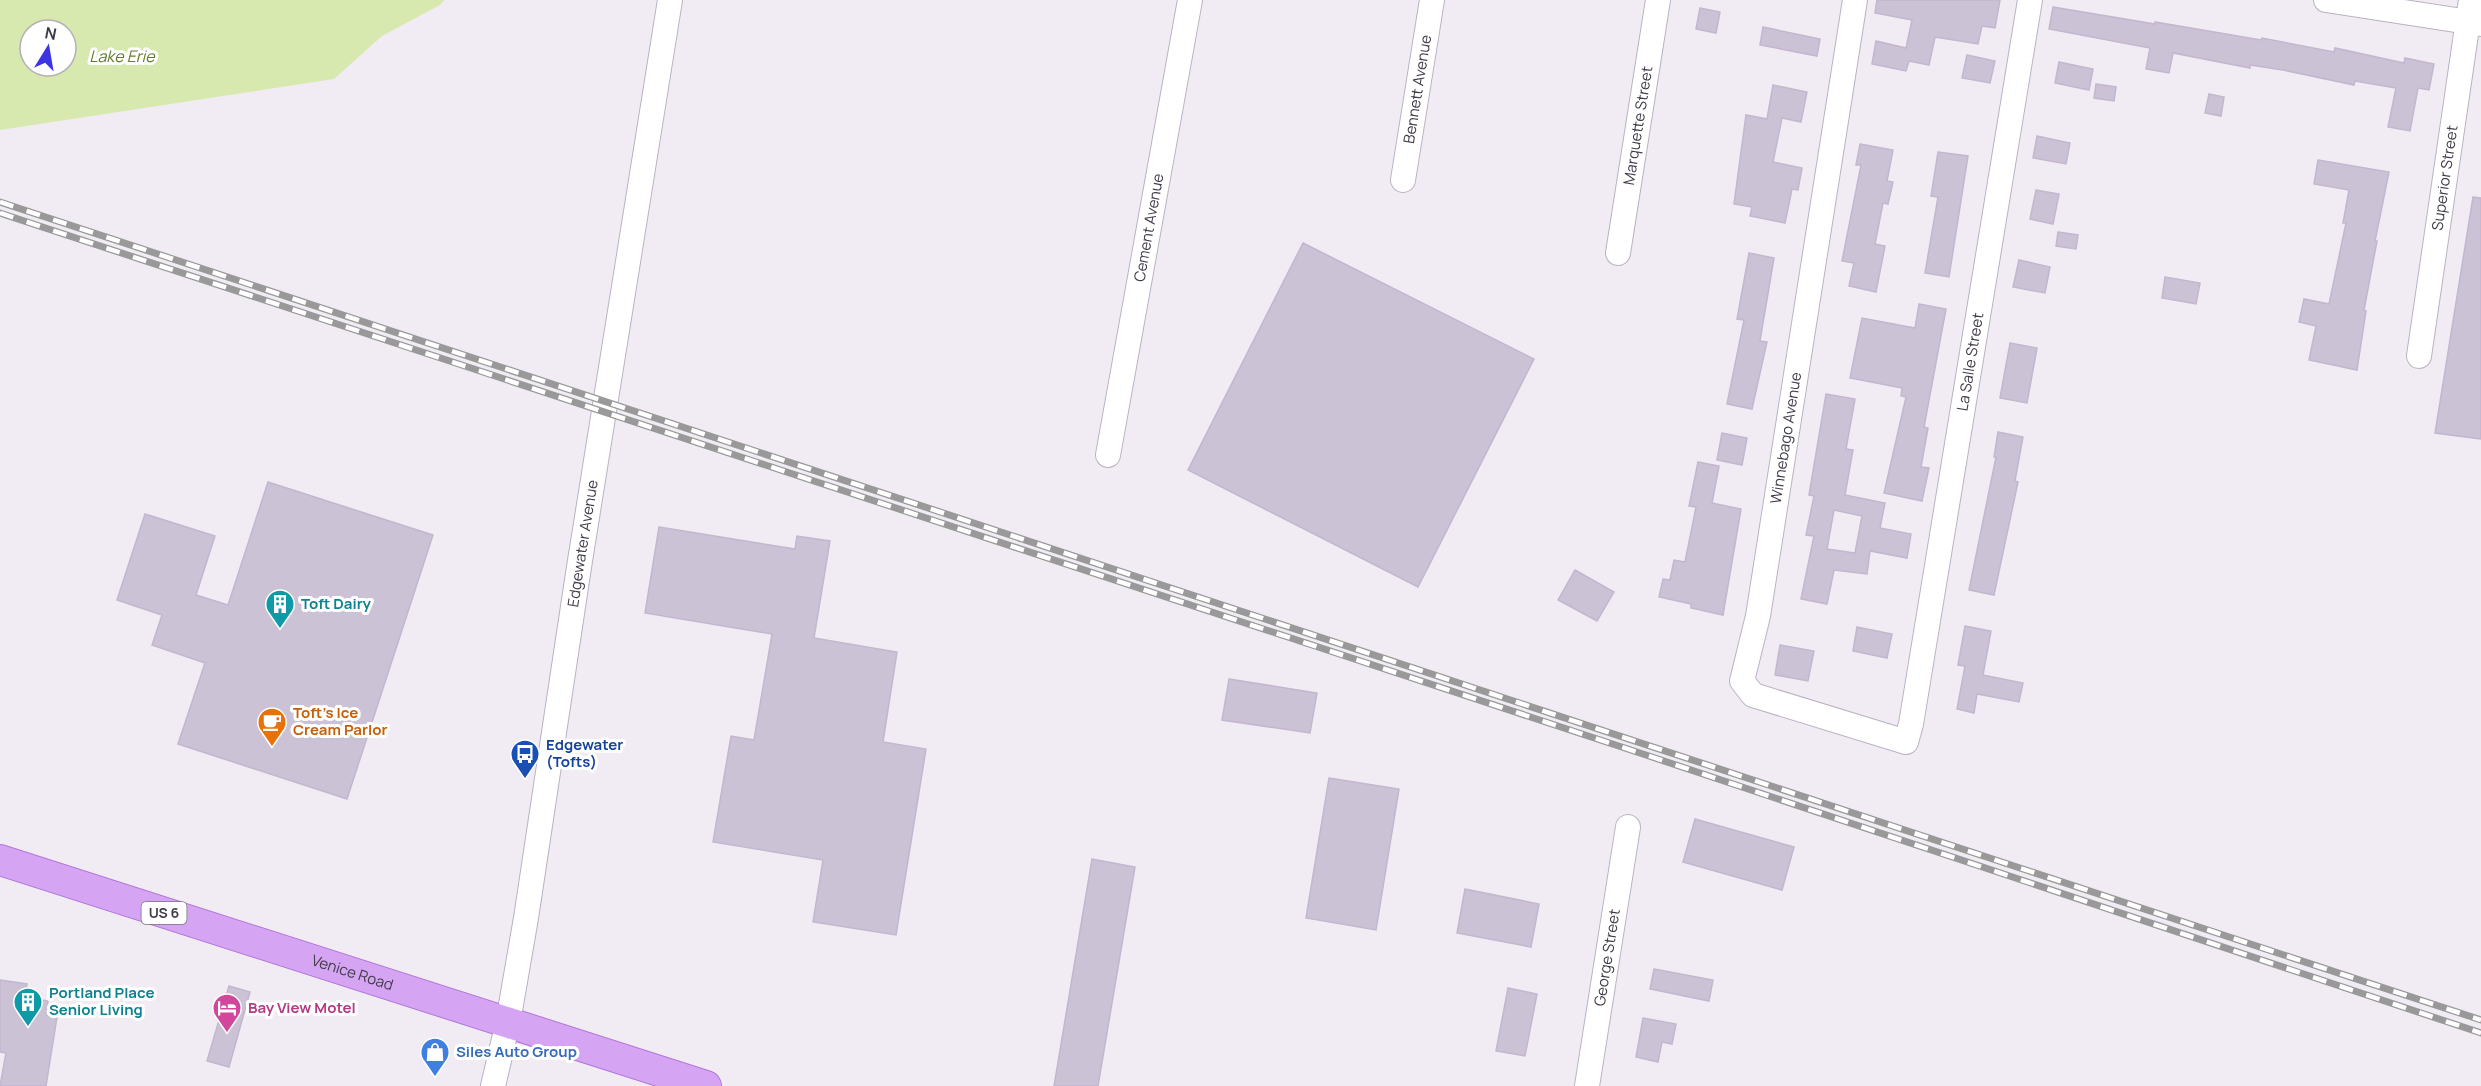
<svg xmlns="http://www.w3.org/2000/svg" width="2481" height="1086" font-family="Manrope,sans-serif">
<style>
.water{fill:#d7e9af;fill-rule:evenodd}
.building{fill:#cbc2d5;stroke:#c3b6cf;stroke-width:1.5;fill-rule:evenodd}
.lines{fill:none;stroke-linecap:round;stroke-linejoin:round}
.minor-casing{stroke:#bab2c2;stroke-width:26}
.major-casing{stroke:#b176d8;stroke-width:32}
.minor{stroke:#fff;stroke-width:24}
.major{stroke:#d5a5f4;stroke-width:30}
.rail-casing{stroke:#999;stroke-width:7}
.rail{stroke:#fff;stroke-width:4.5;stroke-dasharray:14;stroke-linecap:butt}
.labels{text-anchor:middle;stroke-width:6;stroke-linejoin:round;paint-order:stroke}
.shield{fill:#fff;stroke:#7a757f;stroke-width:1.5}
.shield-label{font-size:14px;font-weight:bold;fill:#413a48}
.street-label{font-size:15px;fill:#413a48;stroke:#fff}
.culture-label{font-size:15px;font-weight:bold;fill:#0d838f;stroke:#fff;text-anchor:start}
.food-label{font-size:15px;font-weight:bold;fill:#c56008;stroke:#fff;text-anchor:start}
.transit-label{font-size:15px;font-weight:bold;fill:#164399;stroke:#fff;text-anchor:start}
.hotel-label{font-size:15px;font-weight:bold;fill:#b23c85;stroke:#fff;text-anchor:start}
.shop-label{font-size:15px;font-weight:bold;fill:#366cbe;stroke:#fff;text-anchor:start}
.water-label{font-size:16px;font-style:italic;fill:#637b30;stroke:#fff}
</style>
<rect width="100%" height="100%" fill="#f1ecf4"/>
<path class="water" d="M0 0H444L440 5 382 36 334 79 0 130ZM30 30H66V66H30Z"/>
<path class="building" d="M1877 0H2000L1995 28 1982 26 1978 44 1935 37 1929 65 1909 61 1906 71 1872 64 1876 41 1906 48 1912 20 1875 13Z
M2053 7 2155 24V22L2261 40 2262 38 2334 52 2335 48 2404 63 2405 58 2434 64 2429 90 2418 88 2410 131 2388 127 2396 88 2355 81 2354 85 2283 70 2250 65V68L2173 53 2169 73 2146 69 2150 48 2049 29Z
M1700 8 1720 12 1716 33 1696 29Z
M1763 27 1820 39 1817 56 1760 45Z
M1967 55 1995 61 1990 83 1962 78Z
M2059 62 2093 69 2089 90 2055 83Z
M2096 84 2116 87 2114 101 2094 98Z
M1773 85 1807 92 1801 122 1782 118 1773 162 1802 168 1798 190 1792 189 1785 223 1750 216 1752 207 1734 204 1746 115 1767 119Z
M2209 94 2224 97 2221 116 2205 113Z
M2037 136 2070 143 2066 164 2033 158Z
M1860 144 1893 150 1887 181 1893 182 1888 204 1883 203 1875 244 1885 246 1876 292 1849 286 1854 263 1842 261 1861 165H1856Z
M1938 152 1968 156 1949 277 1925 273 1938 197 1931 196Z
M2318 160 2389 172 2375 241H2377L2364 310 2366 311 2357 370 2309 360 2316 326 2299 322 2304 299 2329 304 2346 223H2343L2349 190 2314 184Z
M2036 190 2059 194 2053 224 2030 219Z
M2473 197 2481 198V439L2435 433Z
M2058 232 2078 235 2076 249 2056 246Z
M1303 243 1534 359 1418 587 1188 470Z
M1749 253 1774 258 1760 341 1767 342 1752 409 1727 404 1744 320 1737 319Z
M2019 260 2050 267 2045 293 2013 287Z
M2165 277 2200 283 2196 304 2162 298Z
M1919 304 1946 309 1924 427 1928 428 1921 467 1929 468 1922 501 1884 493 1906 397 1901 396 1902 388 1850 378 1862 318 1915 328Z
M2010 343 2037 348 2027 403 2000 398Z
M1826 394 1855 399 1846 449 1853 450 1845 495 1885 503 1880 528 1911 534 1907 558 1870 551 1867 574 1834 570 1827 604 1801 599 1814 536 1806 535 1814 496 1809 495ZM1834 510 1862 516 1855 553 1827 549Z
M1998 432 2023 437 2015 481 2018 482 1994 595 1969 590 1996 457H1994Z
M1722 433 1747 438 1742 465 1717 460Z
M1698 462 1719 466 1712 503 1741 509 1723 615 1691 608V604L1659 597 1663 579 1670 580 1674 560 1685 562 1696 507 1689 506Z
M268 482 433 535 347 799 178 744 205 663 152 645 162 615 117 600 145 514 215 536 196 595 228 605Z
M659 527 795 549 797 536 830 541 814 638 897 652 883 742 926 749 896 935 813 922 823 860 713 842 731 736 754 740 772 634 645 613Z
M1575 570 1614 592 1597 621 1558 600Z
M1965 626 1991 631 1983 675 2023 683 2019 702 1977 694 1974 713 1957 709 1965 666 1958 665Z
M1857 627 1892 634 1887 658 1853 651Z
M1780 645 1814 651 1808 681 1775 675Z
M1229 679 1317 693 1310 733 1222 720Z
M1329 778 1399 789 1376 930 1306 918Z
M1695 819 1794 847 1782 890 1683 862Z
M1092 859 1135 867 1098 1086H1054Z
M1465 889 1539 904 1531 947 1457 933Z
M1654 969 1713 980 1709 1001 1650 989Z
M0 980 27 984 25 998 48 1001 46 1015 57 1017 46 1086H0L6 1053 0 1052Z
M229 986 250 992 229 1067 207 1061Z
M1508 988 1537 994 1525 1056 1496 1051Z
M1643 1018 1676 1024 1672 1044 1662 1042 1658 1062 1636 1057Z"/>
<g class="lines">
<g class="minor-casing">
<g id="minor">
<path id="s1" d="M1855 0 1758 616 1742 681 1753 695 1906 742 1911 724 2030 0"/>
<path d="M2326 0 2481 24"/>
<path id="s2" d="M1403 180 1432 0"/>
<path id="s3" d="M1618 253 1658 0"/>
<path id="s4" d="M2419 356 2471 0"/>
<path id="s5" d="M1108 455 1190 0"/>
<path id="s6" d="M493 1086 508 1022 526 918 579 567 670 0"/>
<path id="s7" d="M1587 1086 1628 827"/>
</g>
</g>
<g class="major-casing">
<g id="major">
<path id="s8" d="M0 860 706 1086"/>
</g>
</g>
<use href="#minor" class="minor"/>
<use href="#major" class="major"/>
<g class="rail-casing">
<path id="rail" d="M0 202 2481 1020
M0 213 1646 755 2481 1033"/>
</g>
<use href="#rail" class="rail"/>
</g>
<defs>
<g id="building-pin" transform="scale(1.5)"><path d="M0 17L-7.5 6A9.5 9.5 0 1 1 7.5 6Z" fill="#0f9aa8" stroke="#fff"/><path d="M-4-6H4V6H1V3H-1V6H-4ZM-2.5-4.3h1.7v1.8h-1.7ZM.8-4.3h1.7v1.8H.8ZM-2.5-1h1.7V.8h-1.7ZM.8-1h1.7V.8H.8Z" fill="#fff"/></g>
<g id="cafe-pin" transform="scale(1.5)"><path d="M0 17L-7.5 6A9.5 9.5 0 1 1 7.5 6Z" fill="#e8710a" stroke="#fff"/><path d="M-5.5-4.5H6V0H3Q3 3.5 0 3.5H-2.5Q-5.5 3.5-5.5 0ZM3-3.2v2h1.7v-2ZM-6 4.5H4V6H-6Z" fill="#fff"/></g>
<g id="bus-pin" transform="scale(1.5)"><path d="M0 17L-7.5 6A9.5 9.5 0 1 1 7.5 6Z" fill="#1a4fb4" stroke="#fff"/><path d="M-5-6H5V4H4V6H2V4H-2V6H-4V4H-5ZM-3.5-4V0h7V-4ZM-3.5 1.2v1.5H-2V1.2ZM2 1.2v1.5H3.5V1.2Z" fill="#fff"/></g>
<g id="hotel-pin" transform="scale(1.5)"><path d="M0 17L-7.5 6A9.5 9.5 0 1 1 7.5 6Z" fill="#d1479c" stroke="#fff"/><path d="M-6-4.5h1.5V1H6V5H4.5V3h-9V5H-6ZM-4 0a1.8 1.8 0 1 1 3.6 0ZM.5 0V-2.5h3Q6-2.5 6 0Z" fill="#fff"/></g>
<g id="shop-pin" transform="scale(1.5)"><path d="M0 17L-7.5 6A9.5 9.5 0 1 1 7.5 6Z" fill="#3f7fe0" stroke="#fff"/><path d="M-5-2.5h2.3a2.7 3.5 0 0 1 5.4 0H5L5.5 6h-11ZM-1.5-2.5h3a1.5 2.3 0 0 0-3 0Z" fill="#fff"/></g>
</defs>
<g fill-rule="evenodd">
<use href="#building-pin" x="280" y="604"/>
<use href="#cafe-pin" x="272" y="722"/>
<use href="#bus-pin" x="525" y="754"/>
<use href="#building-pin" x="28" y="1002"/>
<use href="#hotel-pin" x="227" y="1008"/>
<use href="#shop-pin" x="435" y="1052"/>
</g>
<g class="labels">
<rect class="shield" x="141.5" y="902" width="45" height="22" rx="4.5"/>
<g class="shield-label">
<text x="164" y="918">US 6</text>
</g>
<g class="street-label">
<text dy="5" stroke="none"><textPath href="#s2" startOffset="92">Bennett Avenue</textPath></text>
<text dy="5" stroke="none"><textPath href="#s3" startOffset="129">Marquette Street</textPath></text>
<text dy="5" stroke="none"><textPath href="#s4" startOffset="180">Superior Street</textPath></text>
<text dy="5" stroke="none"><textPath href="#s5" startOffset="231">Cement Avenue</textPath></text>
<text dy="5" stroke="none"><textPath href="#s1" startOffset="1254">La Salle Street</textPath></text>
<text transform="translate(1786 438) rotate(-81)" y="5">Winnebago Avenue</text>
<text dy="5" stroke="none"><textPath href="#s6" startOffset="550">Edgewater Avenue</textPath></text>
<text dy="5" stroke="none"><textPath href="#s7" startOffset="130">George Street</textPath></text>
<text dy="5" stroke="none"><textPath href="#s8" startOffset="370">Venice Road</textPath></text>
</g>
<g class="culture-label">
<text x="301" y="609">Toft Dairy</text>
<text x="49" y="998">Portland Place<tspan x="49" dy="17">Senior Living</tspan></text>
</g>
<g class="food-label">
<text x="293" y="718">Toft's Ice<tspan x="293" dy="17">Cream Parlor</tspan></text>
</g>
<g class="transit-label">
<text x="546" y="750">Edgewater<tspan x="546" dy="17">(Tofts)</tspan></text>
</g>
<g class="hotel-label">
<text x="248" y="1013">Bay View Motel</text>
</g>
<g class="shop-label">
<text x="456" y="1057">Siles Auto Group</text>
</g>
<g class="water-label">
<text x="122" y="62">Lake Erie</text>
</g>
</g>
<g transform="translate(48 48) rotate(11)"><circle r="28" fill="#ffffff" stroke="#b3b0b6" stroke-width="1.5"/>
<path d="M0-4.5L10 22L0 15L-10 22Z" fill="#3d34e3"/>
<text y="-9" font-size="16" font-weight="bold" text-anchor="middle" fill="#413a48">N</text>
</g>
</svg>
